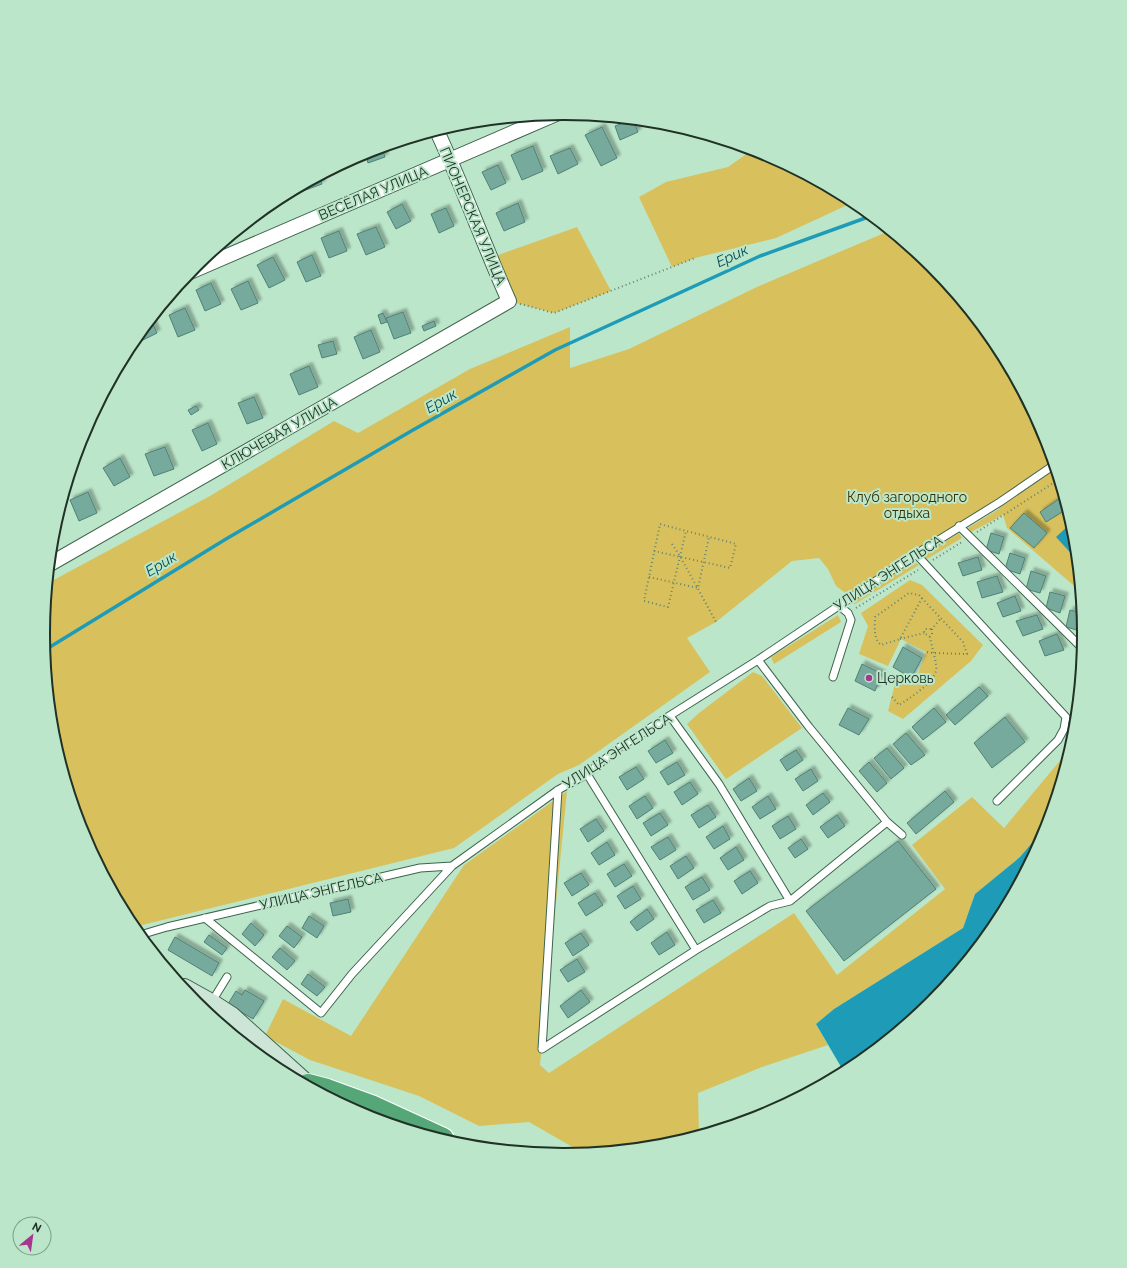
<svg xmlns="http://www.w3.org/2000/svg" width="1127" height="1268" font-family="Raleway,sans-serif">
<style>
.green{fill:#d8c15c}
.water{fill:#1e9cb7}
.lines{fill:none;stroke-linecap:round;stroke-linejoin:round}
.stream{stroke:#1e9cb7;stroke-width:3.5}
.building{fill:#76aa9d;stroke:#4e8275;filter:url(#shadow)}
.lane-casing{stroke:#3d644c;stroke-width:9}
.street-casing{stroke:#3d644c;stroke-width:16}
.secondary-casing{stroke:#3d644c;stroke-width:22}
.highway-casing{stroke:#fff;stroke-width:24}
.path{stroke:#668370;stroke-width:2;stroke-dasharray:1 3;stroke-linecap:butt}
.lane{stroke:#fff;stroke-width:7}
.street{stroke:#fff;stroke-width:14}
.secondary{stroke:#cce5d6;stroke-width:20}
.highway{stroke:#55a778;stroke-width:22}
.poi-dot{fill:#a73691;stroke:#bbe6ca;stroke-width:1.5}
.labels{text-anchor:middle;stroke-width:4;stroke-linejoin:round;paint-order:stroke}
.street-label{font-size:14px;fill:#203126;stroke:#bbe6ca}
.park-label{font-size:14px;fill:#392f00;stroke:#bbe6ca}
.poi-label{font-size:14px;fill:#203126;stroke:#bbe6ca;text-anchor:start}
.water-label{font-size:15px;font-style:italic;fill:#044b59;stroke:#bbe6ca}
.rim{fill:none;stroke:#203126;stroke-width:2}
</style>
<defs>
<filter id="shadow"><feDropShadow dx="3.5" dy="-3.5" stdDeviation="1" flood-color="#0004"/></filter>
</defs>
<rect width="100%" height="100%" fill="#bbe6ca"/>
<path class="green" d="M752 150 763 153 854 202 776 238 695 258 672 267 639 197 666 182 728 167Z
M577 227 611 291 554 313 509 301 490 258Z
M889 231 932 266 996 345 1044 435 1074 533 1080 591 1007 528 1003 515 971 532 968 528 999 509 1000 503 851 597 836 586 828 569 819 558 792 561 716 622 687 638 710 672 579 765 558 774 454 848 134 927 83 833 53 735 43 634 48 583 210 496 334 421 358 433 470 369 570 327V368L629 349 759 286Z
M959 533 962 538 927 559 922 555Z
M912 561 919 565 855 604 850 602Z
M910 580 922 585 983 645 971 661 903 719 888 711 897 676 914 685 926 652 901 639 888 666 859 654 868 626 861 613Z
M838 615 841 622 774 664 771 657Z
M753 672 762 676 802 728 726 779 687 724 699 713Z
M1074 736 1047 825 1020 857 975 894 963 928 834 1009 816 1024 828 1045 762 1067 698 1093 699 1134 665 1145 583 1153 529 1122 479 1126 419 1096 310 1060 265 1036 283 999 351 1036 464 865 567 791 540 1065 549 1073 794 913 837 975 945 889 912 845 972 797 1004 828 1063 757Z
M809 1090 762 1115 718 1128Z"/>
<path class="water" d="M1071 523 1074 533 1077 560 1056 537Z
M1047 825 1044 833 996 923 931 1002 852 1067 844 1072 816 1024 834 1009 963 928 975 894 1020 857Z"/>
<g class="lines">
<path class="stream" d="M45 650 226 539 413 430 555 350 760 256 871 216"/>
</g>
<path class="building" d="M631 120H633L638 132 620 140 615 126Z
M602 127 617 158 601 166 585 135Z
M533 146 543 171 522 180 511 155Z
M382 148 385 157 368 163 365 153Z
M570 148 578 164 558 174 550 156Z
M498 165 506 183 491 190 482 172Z
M320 177 322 184 303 191 302 187Z
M518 203 525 222 504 231 496 213Z
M402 204 411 221 396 229 387 212Z
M446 208 454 226 439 233 431 214Z
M376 227 385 247 366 255 357 234Z
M339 231 347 251 329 258 321 238Z
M312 255 321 276 306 282 297 262Z
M273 257 285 280 269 288 257 265Z
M248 281 258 303 241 310 231 289Z
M211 283 221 304 205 311 196 290Z
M185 308 195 330 178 337 169 315Z
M403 312 411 333 394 339 386 318Z
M383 313 387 322 381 324 378 315Z
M151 320 157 333 141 341 138 336Z
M434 321 436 326 424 331 422 326Z
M371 330 380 352 363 359 354 337Z
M333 341 337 354 322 358 318 345Z
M309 366 318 387 299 395 290 374Z
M254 397 263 418 247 424 238 403Z
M196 406 199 410 191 415 188 410Z
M208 423 217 444 202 451 192 430Z
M165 447 174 469 154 476 145 454Z
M120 458 130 477 114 486 103 468Z
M88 492 97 513 79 521 70 500Z
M1063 496 1067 509 1046 522 1040 512Z
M1024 513 1047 533 1034 548 1010 528Z
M991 533 1004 537 999 554 986 550Z
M1010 553 1025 558 1020 574 1005 569Z
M978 557 982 570 963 576 958 563Z
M1031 571 1046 576 1040 593 1026 589Z
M997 576 1003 592 982 598 977 582Z
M1050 592 1065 596 1060 613 1046 608Z
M1015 596 1021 611 1003 617 997 603Z
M1070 610 1082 613 1083 620 1080 631 1066 627Z
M1037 615 1043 629 1023 636 1016 621Z
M1057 634 1064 650 1045 656 1039 641Z
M903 647 922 658 911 678 893 667Z
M862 664 882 674 875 691 855 681Z
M979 687 988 696 955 725 946 715Z
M848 708 869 719 859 735 839 725Z
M934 708 946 722 923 740 912 727Z
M1005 717 1025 742 992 768 974 743Z
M906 733 925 755 911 765 893 744Z
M665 740 673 753 656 763 648 751Z
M887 748 904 768 891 779 874 758Z
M796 750 803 760 787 771 780 760Z
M677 762 685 775 668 785 660 772Z
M869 762 887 783 877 792 859 771Z
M636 767 644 779 627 790 619 777Z
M811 769 818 781 803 791 795 779Z
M749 778 757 791 741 801 733 789Z
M690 782 698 794 682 805 674 792Z
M945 791 954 802 916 834 907 823Z
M823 793 830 802 813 815 806 805Z
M645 796 653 808 637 819 629 806Z
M768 796 776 809 760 819 752 807Z
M708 805 716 817 699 828 691 815Z
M660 813 668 825 651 836 643 823Z
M837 815 845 826 828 838 820 827Z
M788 816 796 829 780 839 772 826Z
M596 819 604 831 588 842 580 829Z
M723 826 730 839 714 849 706 837Z
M668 837 676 850 660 860 651 847Z
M801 839 808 849 795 858 788 848Z
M898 841 936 889 844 961 806 911Z
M607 842 615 855 599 865 591 853Z
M736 847 744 860 728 870 720 858Z
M686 856 694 868 678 879 670 866Z
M624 864 632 876 615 887 607 874Z
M750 871 758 883 742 894 734 881Z
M581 873 589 885 572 896 564 883Z
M702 877 710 890 693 900 685 887Z
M633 886 641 899 625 909 617 896Z
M595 893 603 905 586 916 578 903Z
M348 899 351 912 333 916 330 903Z
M713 900 721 913 704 923 696 910Z
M647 909 654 919 637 931 630 922Z
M309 916 324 926 317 938 302 928Z
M251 923 264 935 255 946 242 934Z
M287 926 302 937 294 948 279 936Z
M667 932 675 945 659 955 651 943Z
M581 933 589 945 573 956 565 943Z
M209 935 227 948 222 955 204 942Z
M175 937 219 963 212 976 168 950Z
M280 948 295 961 287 970 272 957Z
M577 959 585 972 568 982 560 970Z
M308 974 325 987 317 996 301 984Z
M245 990 264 1001 253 1019 228 1004 236 991 242 995Z
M581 990 590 1002 568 1018 560 1006Z"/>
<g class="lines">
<g class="lane-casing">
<path id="lane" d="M959 526 1083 649
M916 554 1066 717 1064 729 1058 740 997 801
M758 660 809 727 887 822 902 835
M833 677 851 620 848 613 838 605
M670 716 719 784 790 901
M587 774 696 950
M205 918 321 1013 352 974 452 866
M140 935 167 927 420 868 452 866 558 790 587 774 620 747 758 660 916 554 1000 502 1054 465
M211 1003 227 977
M542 1049 696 950 770 906 790 901 887 822
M542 1049 558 790"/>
</g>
<g class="street-casing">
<path id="street" d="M190 272 556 114
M50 564 509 301C484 245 463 187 437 131"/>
</g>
<g class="secondary-casing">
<path id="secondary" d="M184 989 211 1004 231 1017 302 1081"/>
</g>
<g class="highway-casing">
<path id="highway" d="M308 1085 327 1090 371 1106 443 1139"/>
</g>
<path class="path" d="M520 304 554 313 695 258
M977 532 1058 480
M672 544 680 556 716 622
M654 551 730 568 736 544C711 537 685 531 660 524L644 601 668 607 686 531
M933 560 962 542
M649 577 698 588 709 537
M922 598 900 639 881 645C873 638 875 627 875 617L909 593 919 595 963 642 967 654 933 653 927 652
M856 608 918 570
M930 637 924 633 925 629H932
M900 639 924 633
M892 697 899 705C909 699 933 683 936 671 938 666 931 644 930 637L932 634V629L941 618"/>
<use href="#lane" class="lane"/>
<use href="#street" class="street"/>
<use href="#secondary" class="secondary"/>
<use href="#highway" class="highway"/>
</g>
<circle class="poi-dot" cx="869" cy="678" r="4"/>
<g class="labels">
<g class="street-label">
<text transform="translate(373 193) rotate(-23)" y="5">ВЕСЁЛАЯ УЛИЦА</text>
<text transform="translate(473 216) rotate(67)" y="5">ПИОНЕРСКАЯ УЛИЦА</text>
<text transform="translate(279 433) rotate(-30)" y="5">КЛЮЧЕВАЯ УЛИЦА</text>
<text transform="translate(888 573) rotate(-33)" y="5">УЛИЦА ЭНГЕЛЬСА</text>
<text transform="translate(617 751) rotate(-33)" y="5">УЛИЦА ЭНГЕЛЬСА</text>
<text transform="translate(321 891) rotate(-13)" y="5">УЛИЦА ЭНГЕЛЬСА</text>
</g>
<g class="park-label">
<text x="907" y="502">Клуб загородного<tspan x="907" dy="16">отдыха</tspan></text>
</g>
<g class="poi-label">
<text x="877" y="683">Церковь</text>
</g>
<g class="water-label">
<text transform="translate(732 256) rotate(-25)" y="5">Ерик</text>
<text transform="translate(441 401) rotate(-30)" y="5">Ерик</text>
<text transform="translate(161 564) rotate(-31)" y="5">Ерик</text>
</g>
</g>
<path d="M0 0H1127V1268H0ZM563 120H564A513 513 0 0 1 1077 633V635A513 513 0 0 1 564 1148H563A513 513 0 0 1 50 635V633A513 513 0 0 1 563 120Z" fill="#bbe6ca" fill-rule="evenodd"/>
<path class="rim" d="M563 120H564A513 513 0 0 1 1077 633V635A513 513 0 0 1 564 1148H563A513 513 0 0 1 50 635V633A513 513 0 0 1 563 120Z"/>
<g transform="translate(32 1236) rotate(29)"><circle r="19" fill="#bbe6ca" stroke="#7d9e88"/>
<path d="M0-3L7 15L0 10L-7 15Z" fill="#a73691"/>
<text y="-6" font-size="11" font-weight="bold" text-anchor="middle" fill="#203126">N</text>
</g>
</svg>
